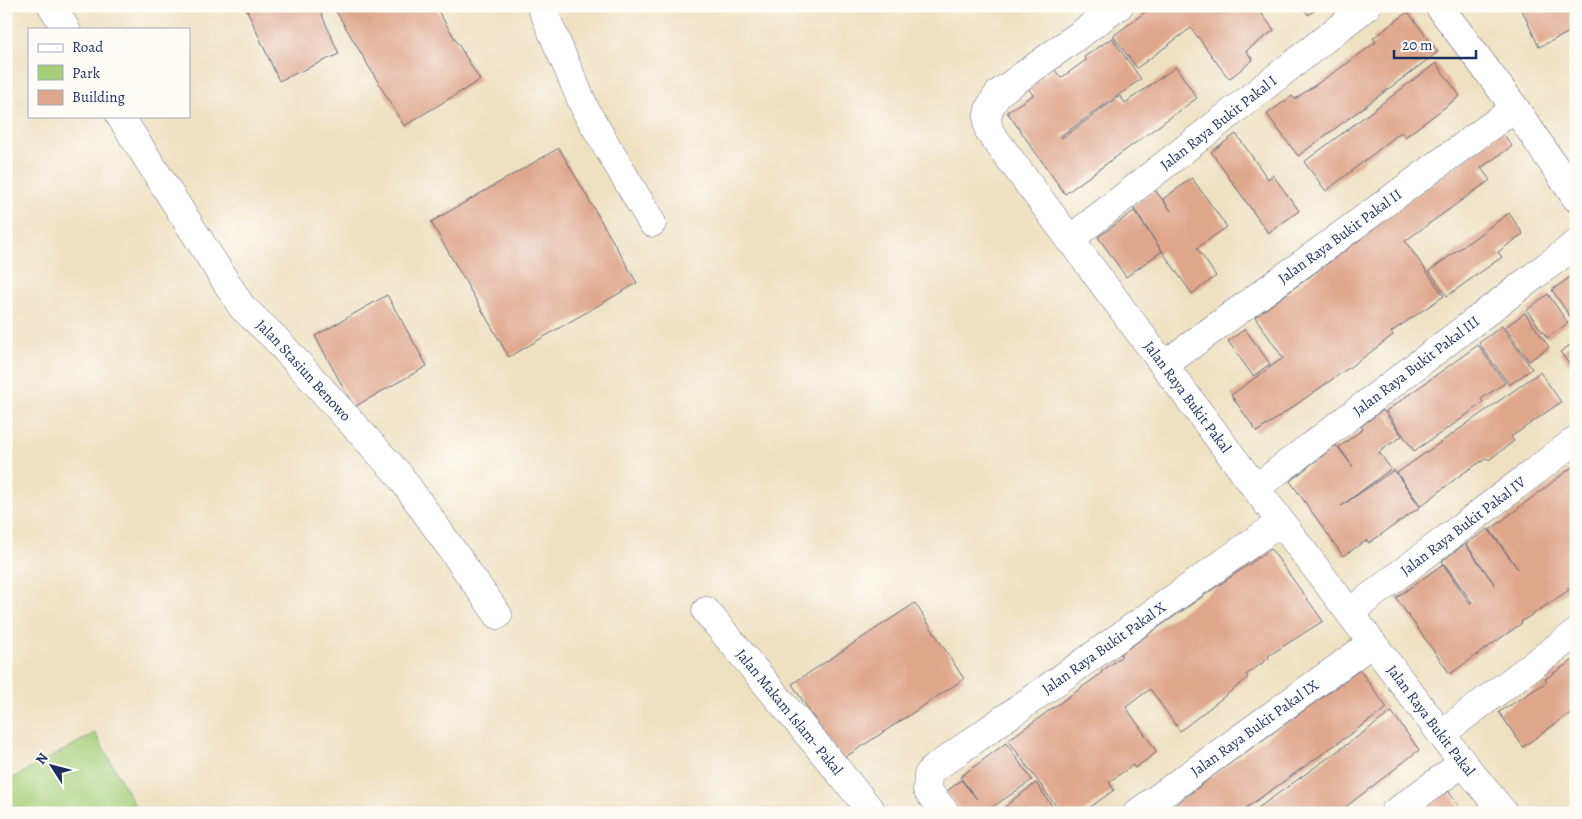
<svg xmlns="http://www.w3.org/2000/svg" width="1582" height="819" font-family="Alegreya,serif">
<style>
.green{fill:#a6ce79;stroke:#607e6c}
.building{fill:#dea68b}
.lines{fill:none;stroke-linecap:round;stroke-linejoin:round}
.minor-casing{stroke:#656d81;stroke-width:29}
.minor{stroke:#fff;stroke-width:28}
.labels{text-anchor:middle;stroke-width:5;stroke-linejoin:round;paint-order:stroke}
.street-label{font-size:15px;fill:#1b2f5e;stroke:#fdfcf7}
</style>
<rect width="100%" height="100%" fill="#fdfcf7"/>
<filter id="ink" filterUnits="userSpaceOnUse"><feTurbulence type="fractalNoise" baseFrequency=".02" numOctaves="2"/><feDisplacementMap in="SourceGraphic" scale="10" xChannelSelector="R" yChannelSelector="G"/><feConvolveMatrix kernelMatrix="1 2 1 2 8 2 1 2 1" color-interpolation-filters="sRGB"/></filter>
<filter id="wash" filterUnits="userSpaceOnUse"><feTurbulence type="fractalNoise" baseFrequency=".0096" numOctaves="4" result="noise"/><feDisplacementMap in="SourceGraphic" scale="20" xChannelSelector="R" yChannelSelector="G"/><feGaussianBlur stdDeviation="1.12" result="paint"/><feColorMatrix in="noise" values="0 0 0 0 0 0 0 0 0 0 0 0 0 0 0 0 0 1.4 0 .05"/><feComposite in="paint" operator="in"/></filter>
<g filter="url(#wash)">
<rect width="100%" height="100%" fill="#eee1c1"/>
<path class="green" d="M95 733 139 813H6V782Z"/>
<g id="blocks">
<path class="building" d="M245 6H318L339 54 279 81Z
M333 6H435L480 80 404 126Z
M1153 6H1256L1274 30 1246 51 1253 60 1229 79 1191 28 1137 68 1113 36Z
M1302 6H1321L1308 15Z
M1520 6H1576V29L1539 47Z
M1408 12 1438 52 1298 156 1267 114 1292 96 1295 99 1349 62 1376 42 1373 38Z
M1112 38 1141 79 1061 136 1062 138 1120 96 1125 103 1176 67 1197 98 1065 194 1007 112 1033 95 1028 88 1054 69 1061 78 1086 60 1084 57Z
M1436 63 1460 96 1405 137 1401 132 1326 191 1304 162Z
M1502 132 1512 146 1481 168 1490 180 1405 241 1444 296 1391 332 1393 335 1367 355 1257 432 1231 395 1283 358 1255 317 1362 238 1360 236Z
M1236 134 1268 179 1273 175 1299 211 1268 233 1211 152Z
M559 148 637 283 509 357 431 222Z
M1192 178 1227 227 1197 248 1216 276 1192 294 1162 251 1126 277 1098 237 1134 211 1162 251 1132 206 1155 190 1171 211 1163 199Z
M1509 213 1523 234 1498 252 1502 257 1447 296 1429 271Z
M1576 273V315L1571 318 1552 290Z
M1548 294 1568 323 1547 338 1527 310Z
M387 295 427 366 354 407 315 336Z
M1525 313 1549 347 1529 361 1505 327Z
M1502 326 1532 369 1509 385 1479 343Z
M1245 329 1270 364 1253 376 1228 341Z
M1576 341V373L1560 352Z
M1478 345 1505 383 1481 399 1483 402 1460 420 1414 451 1386 411Z
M1540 372 1561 402 1511 437 1514 441 1489 460 1487 458 1463 473 1421 506 1397 473Z
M1383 410 1402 436 1379 452 1391 469 1341 506 1394 470 1420 507 1369 543 1367 540 1343 556 1290 481 1336 445 1353 467 1339 447 1363 429 1361 426Z
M1576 464V582L1567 588 1569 590 1521 622 1522 623 1450 674 1396 598 1443 564 1470 603 1472 602 1442 561 1465 544 1495 585 1466 544 1488 529 1518 569 1490 530Z
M1271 549 1323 621 1268 656 1269 658 1246 675 1248 678 1180 731 1150 689 1126 707 1157 752 1135 768 1133 765 1109 782 1114 790 1082 813H1061L1008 740 1102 673 1101 672 1122 656 1120 654Z
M915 603 964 679 841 760 792 684Z
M1576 658V709L1523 747 1499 712 1547 682 1545 679Z
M1360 670 1387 708 1239 813H1170L1168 811 1214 775Z
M1392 712 1419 750 1338 813H1251Z
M1006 743 1032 780 984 813H964L946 792 961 780 977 799 960 777Z
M1036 783 1057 813H998L1013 800Z
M1447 789 1463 813H1412Z"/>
</g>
</g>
<g filter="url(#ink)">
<use href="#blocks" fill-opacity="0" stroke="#656d81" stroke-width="1"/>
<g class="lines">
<g class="minor-casing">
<g id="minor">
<path d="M52 6 66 29"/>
<path d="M541 6 586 111 652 223"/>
<path id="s1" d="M1119 6 999 93C989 107 985 114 989 131L1281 522 1463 763 1504 813"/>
<path d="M1439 6 1515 108 1576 198"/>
<path id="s2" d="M120 116 242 307 275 338 400 476 498 615"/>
<path id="s3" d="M1069 240 1367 6"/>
<path id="s4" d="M1164 365 1515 108"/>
<path id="s5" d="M1257 487 1576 244"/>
<path id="s6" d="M706 611 873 813"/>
<path id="s7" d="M1350 612 1576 440"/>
<path d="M1442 733 1576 633"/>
<path id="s8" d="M946 813 927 790 928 775 932 770 1281 522"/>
<path id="s9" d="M1137 813 1372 643"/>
<path d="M1394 813 1463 763"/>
</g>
</g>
<use href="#minor" class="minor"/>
</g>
</g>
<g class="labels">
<g class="street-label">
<text dy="5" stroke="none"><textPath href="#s3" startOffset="190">Jalan Raya Bukit Pakal I</textPath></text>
<text dy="5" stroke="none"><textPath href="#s4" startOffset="218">Jalan Raya Bukit Pakal II</textPath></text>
<text dy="5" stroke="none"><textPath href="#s5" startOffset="200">Jalan Raya Bukit Pakal III</textPath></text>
<text dy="5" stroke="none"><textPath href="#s2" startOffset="315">Jalan Stasiun Benowo</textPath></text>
<text dy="5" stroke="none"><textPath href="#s1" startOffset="521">Jalan Raya Bukit Pakal</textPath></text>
<text dy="5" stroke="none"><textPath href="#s7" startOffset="142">Jalan Raya Bukit Pakal IV</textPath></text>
<text dy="5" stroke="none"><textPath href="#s8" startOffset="262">Jalan Raya Bukit Pakal X</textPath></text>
<text dy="5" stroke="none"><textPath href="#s6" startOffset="131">Jalan Makam Islam- Pakal</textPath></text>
<text dy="5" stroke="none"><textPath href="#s1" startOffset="926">Jalan Raya Bukit Pakal</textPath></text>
<text dy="5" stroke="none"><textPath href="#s9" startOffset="145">Jalan Raya Bukit Pakal IX</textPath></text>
</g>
</g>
<rect width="1582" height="819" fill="none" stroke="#fdfcf7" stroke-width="25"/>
<rect x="28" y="28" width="162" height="90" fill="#fdfcf7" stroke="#a3aaba"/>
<rect x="38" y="44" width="25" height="8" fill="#ffffff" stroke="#a3aaba"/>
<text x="72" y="52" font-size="15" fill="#1b2f5e">Road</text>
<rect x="38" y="65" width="25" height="15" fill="#a6ce79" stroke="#a3aaba"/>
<text x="72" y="78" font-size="15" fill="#1b2f5e">Park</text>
<rect x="38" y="90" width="25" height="15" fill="#dea68b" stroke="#a3aaba"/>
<text x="72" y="102" font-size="15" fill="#1b2f5e">Building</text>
<g transform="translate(52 766) rotate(306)" stroke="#fdfcf7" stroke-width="4" paint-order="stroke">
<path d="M0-4L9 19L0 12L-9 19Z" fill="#1b2f5e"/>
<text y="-8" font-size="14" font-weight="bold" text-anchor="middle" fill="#1b2f5e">N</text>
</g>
<path d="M1394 50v8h82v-8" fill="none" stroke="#1b2f5e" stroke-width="2.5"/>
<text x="1402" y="50" font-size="15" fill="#1b2f5e" stroke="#fdfcf7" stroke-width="4" paint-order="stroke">20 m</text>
</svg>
